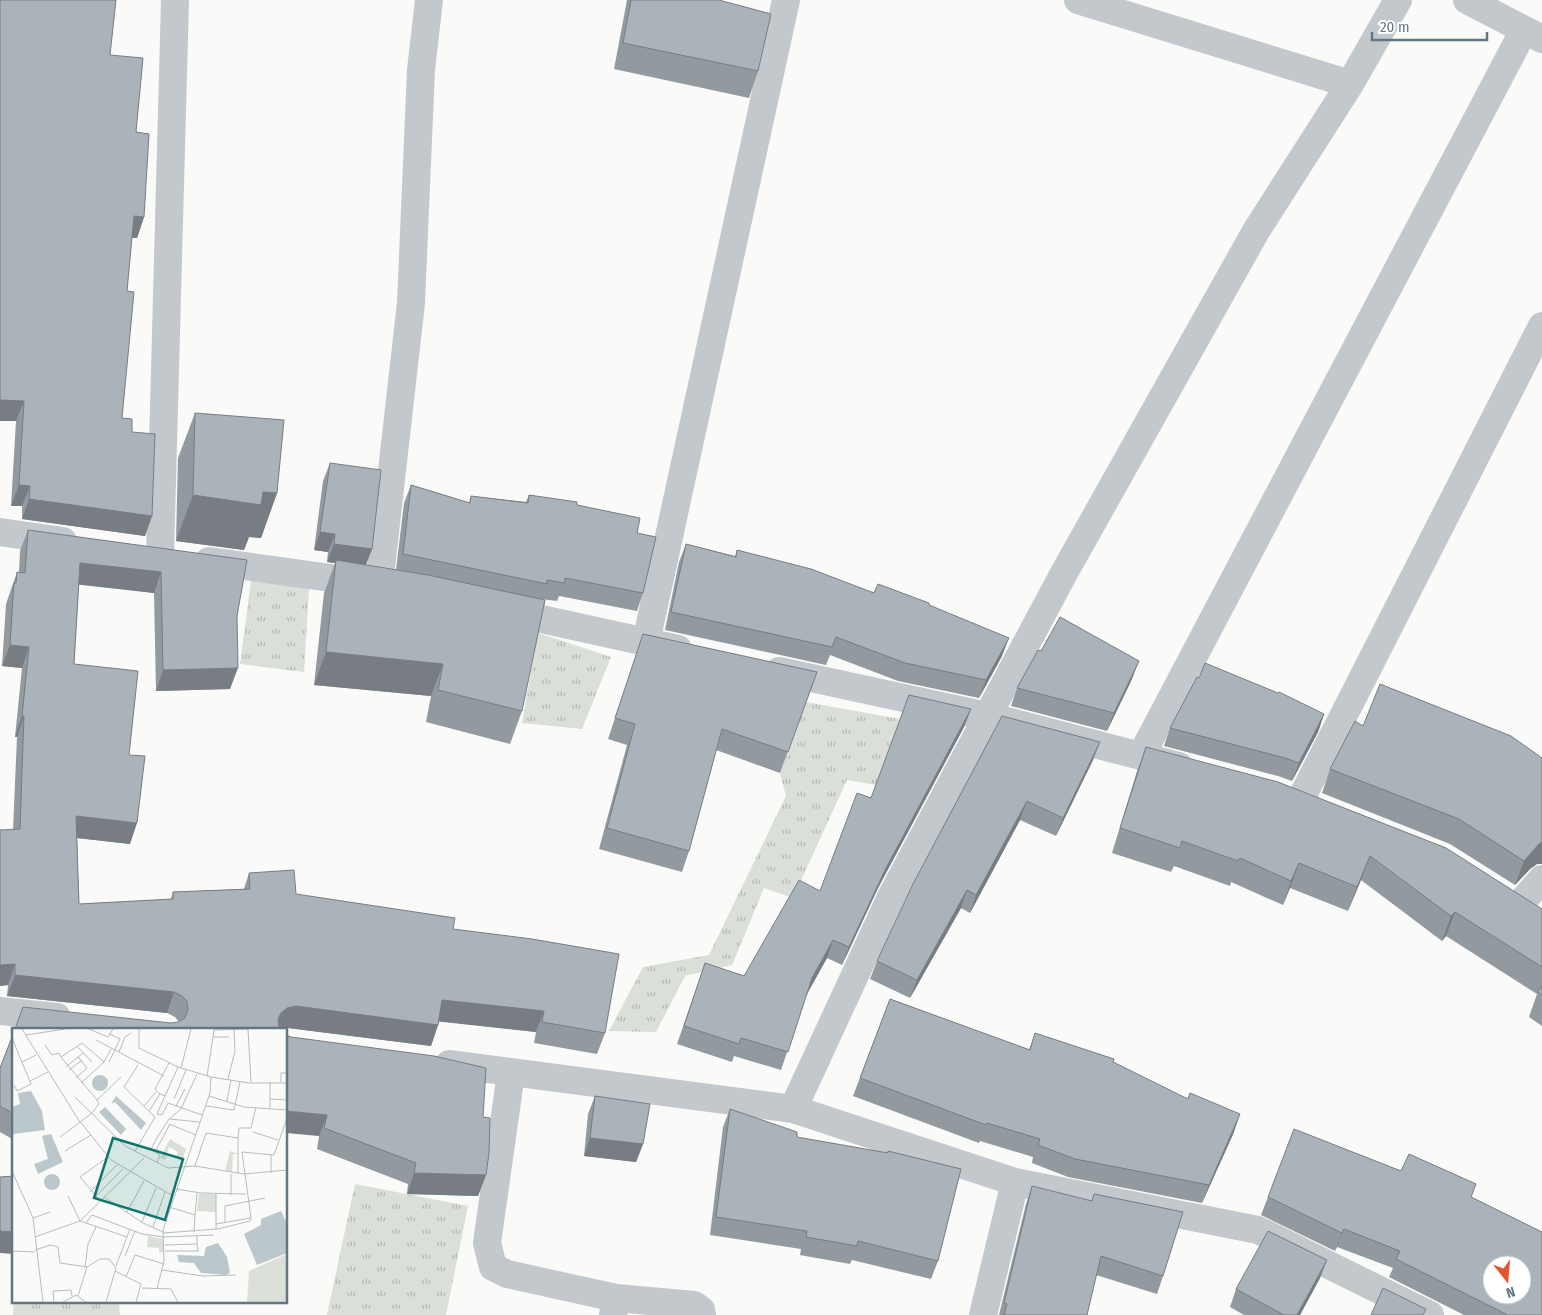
<svg xmlns="http://www.w3.org/2000/svg" width="1542" height="1315" font-family="'Fira Sans Condensed',sans-serif">
<style>
.grass{fill:url(#grass-tufts)}
.lines{fill:none;stroke-linecap:round;stroke-linejoin:round}
.minor{stroke:#c3c8cc;stroke-width:28}
.wall{fill:#929a9f}
.shaded-wall{fill:#777d82}
.building{fill:#aab3b9;stroke:#777d82;fill-rule:evenodd}
.inset-road{fill:none;stroke:#b5bdc2;stroke-width:1}
.view{fill:#0f766e;fill-opacity:0.15;stroke:#0f766e;stroke-width:2.5}
.inset-edge{fill:none;stroke:#657683;stroke-width:2.5}
</style>
<defs>
<pattern id="grass-tufts" width="24" height="20" patternUnits="userSpaceOnUse" patternTransform="scale(1.25)"><rect width="24" height="20" fill="#dadfd7"/><path d="M3 7l-1-3M5 7V3M7 7l1-3M15 17l-1-3M17 17v-4M19 17l1-3" fill="none" stroke="#b4b9b4"/></pattern>
</defs>
<rect width="100%" height="100%" fill="#fafaf8"/>
<path class="grass" d="M251 581 309 588 304 672 240 664Z
M538 633 611 657 582 729 522 723Z
M806 702 900 719 876 785 847 780 793 898 764 888 732 965 685 976 656 1032 609 1031 643 967 709 955 786 796 780 773Z
M355 1184 468 1206 446 1315H327Z
M14 1294V1301H119L120 1315H13Z"/>
<g class="lines">
<path class="minor" d="M1078 0 1350 84
M1467 0 1542 39
M0 532 63 541
M160 555 175 0
M209 561 367 583
M379 585 411 303 421 70 429 0
M505 611 678 649
M646 642 786 0
M779 671 987 716 1179 766
M1141 756 1524 30
M1300 801 1542 326
M1519 905 1542 879
M0 1011 57 1017
M449 1064 793 1109 1015 1182 1258 1230 1430 1315
M511 1073 487 1243 493 1267 507 1274 616 1298 613 1315
M793 1109 892 895 1064 573 1256 231 1350 84 1398 0
M616 1298 694 1305 701 1310 702 1315
M983 1315 1015 1182"/>
</g>
<path class="wall" d="M0 0 110 55 136 132 144 217 137 238H132L127 291 122 418 132 432 152 516 145 536 22 519V506H11L16 421H0Z
M627 0H719L758 71 749 98 614 69Z
M195 413 277 493 261 538 249 537 244 550 176 541 178 458Z
M330 463 372 549 366 565 396 570 404 503 411 485 469 503 471 496 526 502 529 495 577 505 637 533 643 593 637 611 559 596 557 601 541 599 522 711 510 744 426 722 431 696 314 685 324 593 335 563 327 562 328 552 314 550 323 481Z
M28 530 247 560 237 616 230 689 156 691 154 593 79 584 74 664 129 755 130 844 77 838 79 904 171 899 173 892 244 889 249 873 296 894 453 929 605 1033 597 1054 534 1043 536 1032 439 1021 438 1025 431 1046 288 1028 280 1029 171 1023 179 1022 175 1017 167 1013 7 996 8 985 0 986V830H13L17 737H15L22 668 2 666 6 604 17 572H19L20 551Z
M686 544 735 556 737 550 874 593 929 605 1002 656 979 698 898 681 830 655 826 665 665 630 679 562Z
M643 634 817 672 780 773 716 750 689 851 682 872 599 849 627 745 608 739Z
M1041 651 1132 679 1107 731 1011 706 1017 688Z
M971 709 964 727 878 888 842 965 827 958 807 993 781 1070 734 1056 732 1062 677 1044 705 963 744 976 820 891 871 798Z
M1324 714 1318 732 1292 781 1278 776 1164 746 1170 728Z
M1002 716 1093 760 1056 836 1020 820 970 913 961 908 910 998 870 979 877 961Z
M1363 726 1542 758V864H1537L1530 869 1515 885 1450 844 1322 793 1330 769Z
M1146 747 1542 909V1026L1529 1017 1537 994 1446 936 1442 941 1361 880 1348 911 1290 888 1283 905 1231 882 1230 886 1174 866 1171 872 1112 853 1137 771Z
M890 999 1029 1050 1035 1033 1113 1062 1234 1132 1202 1203 1068 1177 1032 1163 1033 1157 980 1141 979 1143 853 1096Z
M14 1032V1140L0 1132V1068Z
M286 1035 483 1117 486 1175 478 1196 407 1194 408 1184 317 1149 319 1136Z
M595 1096 643 1144 636 1162 584 1156 588 1114Z
M730 1109 797 1137 938 1261 931 1279 852 1260 850 1264 800 1255 801 1249 710 1235 723 1127Z
M1032 1186 1163 1276 1157 1294 1096 1275 1087 1315H999L1026 1204Z
M1268 1197H1472L1542 1315H1464L1389 1277 1393 1268 1337 1247 1335 1251 1261 1215Z
M1320 1278 1300 1315H1244L1230 1307 1236 1289Z"/>
<path class="shaded-wall" d="M134 216 144 217 137 238 127 237Z
M0 400 24 401 16 421H0Z
M19 485 30 486 22 506H11Z
M263 492 277 493 261 538 249 537 244 550 176 541 193 495Z
M29 499 152 516 145 536 22 519Z
M320 532 335 534 328 552 314 550Z
M334 544 372 549 365 567 336 560 335 563 327 562Z
M80 563 161 572 154 593 73 584Z
M1009 638 1002 656 979 698 986 680Z
M10 645 29 647 22 668 2 666Z
M326 652 443 664 431 696 314 685Z
M1139 661 1132 679 1107 731 1114 713Z
M238 668 230 689 156 691 163 670Z
M971 709 964 727 878 888 842 965 849 947 885 870Z
M1324 714 1318 732 1292 781 1299 763Z
M22 716H24L17 737H15Z
M1100 742 1093 760 1056 836 1063 818Z
M1027 801 1020 820 970 913 976 895Z
M76 816 137 823 130 844 68 837Z
M1542 842V864H1537L1530 869 1515 885 1524 861 1539 844Z
M1370 856 1361 880 1348 911 1357 887Z
M1299 863 1290 888 1283 905 1291 881Z
M967 890 961 908 910 998 917 980Z
M1455 912 1446 936 1442 941 1451 916Z
M833 940 827 958 806 996 812 978Z
M15 964 8 985 0 986V965Z
M15 975 174 992 167 1013 7 996Z
M442 1000 544 1011 536 1032 434 1021Z
M296 1006 438 1025 431 1046 288 1028 275 1029 281 1013 287 1008Z
M286 1111 327 1115 319 1136 286 1133Z
M1240 1114 1234 1132 1202 1203 1209 1185Z
M590 1138 643 1144 636 1162 584 1156Z
M414 1173 486 1175 478 1196 407 1194Z
M1344 1229 1337 1247 1335 1251 1342 1233Z
M0 1231 14 1232V1254L0 1253Z
M1327 1260 1320 1278 1300 1315H1297Z"/>
<path class="building" d="M0 0H116L110 55 143 58 136 132 149 134 144 217 134 216 127 291 134 292 122 418 132 419V432L155 434 152 516 29 499 30 486 19 485 24 401 0 400Z
M631 0H719L771 14 758 71 623 43Z
M195 413 284 420 277 493 263 492 261 505 193 495Z
M330 463 381 470 372 549 334 544 335 534 320 532Z
M411 485 470 503 471 496 528 503 529 495 577 502V505L640 518 637 533 656 537 643 593 565 578 564 583 547 580V584L403 554Z
M28 530 247 560 237 616 238 668 163 670 161 572 80 563 74 664 138 671 129 755 145 756 137 823 76 816 79 904 173 899V892L250 889 249 873 294 870 296 894 455 918 453 929 532 939 619 954 605 1033 542 1022 544 1011 442 1000 438 1025 296 1006 287 1008 281 1013 278 1019 279 1027 280 1029H15L23 1007 171 1023 178 1022 185 1018 188 1009 187 1001 182 996 174 992 15 975V964L0 965V830L20 829 24 716H22L29 647 10 645 14 583H16L17 572 25 573Z
M686 544 736 557 737 550 811 569 874 593 878 584 929 603V605L1009 638 986 680 905 663 836 637 832 647 671 612Z
M336 560 428 575 545 600 522 711 438 690 443 664 326 652Z
M1060 617 1139 661 1114 713 1017 688 1038 650 1041 651Z
M643 634 817 672 788 752 722 729 689 851 607 828 635 724 615 718Z
M1205 663 1278 693 1279 692 1324 714 1299 763 1285 758 1170 728 1197 677 1199 678Z
M1380 684 1511 736 1542 758V842L1539 844 1524 861 1459 819 1330 769 1355 721 1363 726Z
M909 695 971 709 885 870 849 947 833 940 812 978 788 1052 741 1038 739 1044 684 1026 705 963 744 976 799 880 820 891 857 793 871 798Z
M1002 716 1100 742 1063 818 1027 801 976 895 967 890 917 980 877 961 913 884Z
M1146 747 1278 782 1446 848 1542 909V967L1455 912 1451 916 1370 856 1357 887 1299 863 1291 881 1240 858 1238 861 1182 841 1180 848 1120 828Z
M1542 986V995L1538 992Z
M890 999 1030 1050 1035 1033 1114 1059 1113 1062 1188 1099 1190 1093 1240 1114 1209 1185 1075 1159 1038 1145 1040 1139 987 1123 986 1125 860 1078Z
M14 1032V1114L0 1106V1068Z
M286 1035 291 1037 434 1056 486 1068 483 1117 490 1118 489 1153 486 1175 414 1173 416 1163 324 1128 327 1115 286 1111Z
M595 1096 650 1104 643 1144 590 1138Z
M730 1109 797 1132V1137L888 1153V1151L961 1169 938 1261 858 1241 857 1246 806 1237 807 1231 716 1217Z
M1294 1129 1401 1171 1409 1154 1476 1184 1471 1197 1542 1232V1315H1506V1314L1396 1259 1400 1251 1344 1229 1342 1233 1268 1197ZM1492 1265H1522V1295H1492Z
M14 1176V1232L0 1231V1177Z
M1032 1186 1092 1201 1094 1194 1183 1212 1163 1276 1101 1256 1087 1315H1004L1007 1304 1004 1303Z
M1268 1231 1327 1260 1297 1315H1284L1236 1289Z
M1383 1288 1426 1309 1423 1315H1371Z"/>
<g transform="translate(12 1028)">
<rect width="275" height="275" fill="#fafaf8"/>
<path d="M158 111 174 121 170 133 164 129 166 124 157 119 153 132 148 130ZM218 123 226 126H221L220 144 213 143ZM136 208 151 211 152 225 147 224V220L135 219ZM275 226V274H235L237 243Z" fill="#dadfd7"/>
<path d="M187 166H204V184L185 183Z" fill="#dadfd7"/>
<path d="M80 55a8 8 0 1 1 16 0a8 8 0 1 1-16 0ZM19 63 30 83 33 102 1 106 0 79 8 76 6 65ZM104 68 134 95 129 102 103 74 99 76ZM93 79 114 101 109 107 87 84ZM39 106 51 134 26 146 22 136 36 131 30 108ZM32 154a8 8 0 1 1 16 0a8 8 0 1 1-16 0ZM269 183 275 196V225L245 237 232 206 249 197V191ZM206 215 215 229 218 245 214 247 189 245 182 235 167 234 165 227 192 228 194 219Z" fill="#bbc7cb"/>
<path class="inset-road" d="M10 1 66 91 99 132 161 168M77 1 96 9 101 1M127 1V20L166 39 199 49 198 65 151 202 152 233 145 261M236 1 239 55M14 7 53 1M201 9H217M0 10 19 56 5 63 2 57M84 12 152 48M33 17 40 27 47 25 49 29 70 15 92 34M65 18 80 34M107 24 113 9 119 5M49 29 85 72 109 49M10 34 24 27M97 34 108 11 98 6M157 35 143 61 148 66 153 68 166 39M54 39 71 25M169 40 179 1M57 42 70 32M195 48 202 2 236 1M199 49 237 55H275M64 50 75 40 66 29M216 51 223 23 222 2M18 53 36 44M258 54V80M269 54V45H275M69 55 92 34 99 21M197 68 232 79 275 82M63 69 113 118 156 140 183 138 232 146 275 142M162 71 174 42M258 71 275 72M215 73 219 52M132 78 144 64M164 78 173 61M194 78 222 82 228 54M137 83 148 66M145 86 150 87 156 75 190 87M145 86 153 68M158 91 187 94M157 96 184 107M241 104 266 112M48 109 79 86 87 76 85 72M53 123 79 107M123 123 143 89 112 59 126 37M143 124 139 121 146 108 157 91 169 81 185 46M145 135 148 127 143 124 158 96M183 138 194 105 226 110 227 100H239L244 79M0 143 21 190 31 274M259 145V127M226 146V110M164 161 189 165 234 166M78 164 105 137M204 166V196M219 167V146M56 168 68 193 132 130M83 169 111 141M92 169 131 195 151 204M88 173 68 149 96 129M157 179 183 187 185 165M115 184 132 153M21 190 38 184M239 190 230 124 262 127 275 90M130 194 144 160M74 195 80 187 130 206 152 209 202 207M213 195V178L253 170M141 199 153 164M204 201V196L239 190M182 204 183 187M151 205 206 201 238 193 239 190M23 209 68 193 115 209M153 217 185 216V208M23 222 39 217 46 219 48 235 75 239 88 231H97L104 240 94 274M0 223 23 224M153 223H186L185 216M113 228 123 203M104 238 118 201M73 239 76 216 84 199M150 242 191 248 224 247M103 243 129 256 124 274M114 249 123 227 152 236M130 260 159 261 166 274M66 268 75 239M42 274 41 263 59 262 60 268M51 274 64 267 74 274"/>
<path class="view" d="M101 110 171 131 153 192 82 170Z"/>
<rect width="275" height="275" class="inset-edge"/>
</g>
<g transform="translate(1507 1280) rotate(163)"><circle r="24" fill="#ffffff" stroke="#c1c8cd"/>
<path d="M0-4L9 19L0 12L-9 19Z" fill="#e4572e"/>
<text y="-8" font-size="14" font-weight="bold" text-anchor="middle" fill="#657683">N</text>
</g>
<path d="M1372 32v8h115v-8" fill="none" stroke="#657683" stroke-width="2.5"/>
<text x="1380" y="32" font-size="15" fill="#657683" stroke="#ffffff" stroke-width="4" paint-order="stroke">20 m</text>
</svg>
